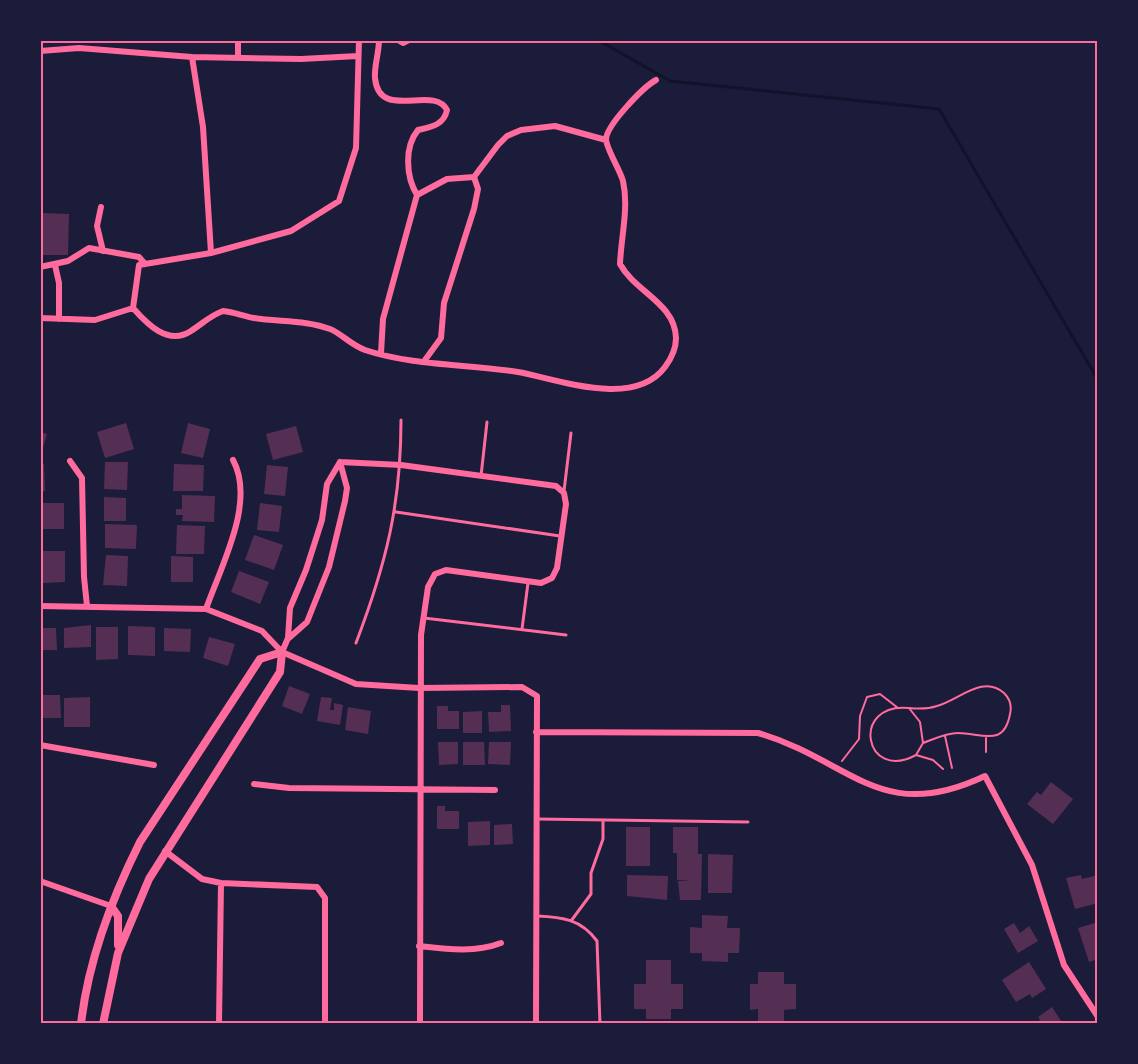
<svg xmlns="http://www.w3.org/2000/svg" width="1138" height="1064" font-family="'Source Sans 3',sans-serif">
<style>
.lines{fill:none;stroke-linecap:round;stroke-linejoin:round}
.stream{stroke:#12122b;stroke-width:3}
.building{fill:#542f53}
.path{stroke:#ff6b9d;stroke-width:2}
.service{stroke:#ff6b9d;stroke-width:3}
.minor{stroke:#ff6b9d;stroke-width:6}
.tertiary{stroke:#ff6b9d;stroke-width:8}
.neatline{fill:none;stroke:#ff6b9d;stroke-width:2}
</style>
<rect width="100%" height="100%" fill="#1b1b3a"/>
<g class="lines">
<path class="stream" d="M598 40 670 81 939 109 1098 380"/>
</g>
<path class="building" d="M40 213 69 214 68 255H40Z
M126 423 134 449 105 458 97 432Z
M188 423 210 429 203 458 181 453Z
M296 426 303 452 273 460 266 434Z
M40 432 47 434 41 454H40Z
M105 462H128L127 490 104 489Z
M40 464H44L45 491H40Z
M174 464 204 465 203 491H173Z
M267 465 288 467 285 496 264 494Z
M182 495 215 496 214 522 182 521 183 515H176V509H182Z
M104 497 126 498V521H104Z
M40 503H64V529H40Z
M260 503 282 506 279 532 257 530Z
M105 524 137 525 136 549 105 548Z
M177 525 205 526 204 554H176Z
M254 535 283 545 274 570 245 560Z
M42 551H65V582L43 583Z
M106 555 128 556 127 586 103 585Z
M171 556 193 557V582H171Z
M239 571 269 582 260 604 231 592Z
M40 624H43V628H56L57 650H40Z
M91 625V647L64 648V628Z
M128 626 155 627V656L128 655Z
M96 627H118V659L96 660Z
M164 628 191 629 190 652 164 651Z
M209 637 235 644 228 666 203 658Z
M289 686 310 694 302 714 282 706Z
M40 695H60L61 718H40Z
M90 697V727H64V698Z
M321 697 332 698 330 710H334V703L343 705 340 725 317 721Z
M501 705H510L511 731 489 732 488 712H501Z
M437 706H448V711H459V729H437Z
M348 707 371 711 368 734 345 730Z
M482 711V733H463V712Z
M438 742H458V764L439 765Z
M463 742H484L485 765H463Z
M489 742H511L510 765 488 764Z
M1051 782 1073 799 1053 824 1027 804 1037 792 1041 795Z
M437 806H445V811H459V829H437Z
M490 821V845L468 846V822Z
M512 824 513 844 494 845V825Z
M626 827H650V866H626Z
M673 827H698V854H702L701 900H680L678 881 691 880H677V853H673Z
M708 854 733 855 732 893H708Z
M627 875 668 876 667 900 627 896Z
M1081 875 1082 879 1098 875V903L1075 909 1066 878Z
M702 915 728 916 727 928H740L739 953H728V962L702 961V953H690V927L702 928Z
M1098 922V959L1089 962 1078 928Z
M1014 923 1020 933 1029 926 1038 941 1018 953 1004 929Z
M646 960H671V984H683V1009H671V1019H646V1009H634V984H646Z
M1029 962 1046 989 1032 998 1030 994 1016 1002 1002 980Z
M758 972H784V984H796V1009L784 1010V1022H758V1009L750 1010V984H758Z
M1052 1007 1063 1024H1036L1040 1020 1038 1017Z"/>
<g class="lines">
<path class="path" d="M909 708C850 702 864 783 916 755
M945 736 952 768
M986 738V752
M923 743 920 722 909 708C918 709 928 709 937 706 959 700 983 674 1004 693 1010 699 1012 706 1010 714 1004 748 981 733 958 733 946 733 934 739 923 743L916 755 933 760 943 769
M842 761 859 739 860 716 867 697 880 694 898 708"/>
<path class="service" d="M481 476 487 422
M564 491 571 433
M396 512 560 536
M424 618 566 635
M522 629 528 583
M356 643C386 564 401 505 401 420
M537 819 748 822
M537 916C562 917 581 919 597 941L600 1024
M571 921 591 894V873L603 839V822"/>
<path class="minor" d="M238 40V56
M379 40C379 53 374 66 375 78 379 122 434 84 447 110 444 125 431 127 418 130 404 147 406 177 417 195L447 179 474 177 498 145 507 136 521 130 555 126 606 140
M398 40 403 43 409 40
M40 51 79 48 192 57 203 127 211 253
M192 57 301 59 358 56
M101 207 97 226 103 251
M55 265 59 283V319
M40 267 68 261 89 248 139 257 145 264
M133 308C147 324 168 346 191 331 202 324 211 315 223 311 234 312 243 316 254 318 278 322 307 320 330 329 342 334 351 345 365 350 413 366 468 364 518 372 557 379 634 409 665 367 671 359 676 349 676 338 675 303 635 292 620 264 621 237 629 208 623 181 620 170 606 148 606 139 607 125 643 87 656 80
M40 318 95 320 133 308 139 265 211 253 291 231 339 201 356 148 359 40
M381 353 383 319 417 195
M425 360 441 338 444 303 474 209 478 189 474 177
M70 461 82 478 84 577 87 606
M340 462 401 465 556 486 564 493 566 504 557 568 552 578 541 583 446 570 435 574 428 587 421 635 420 1024
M40 606 206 609 262 631 282 652 356 684 419 688 522 687 537 696 536 1024
M206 609C221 566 256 502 233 460
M289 638 307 622 329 567 345 501 347 488 340 462
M282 652 288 638 290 608 306 570 322 520 327 484 340 462
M536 732 758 733C851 760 880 826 985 776L1032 865 1064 965 1098 1017
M40 745 154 765
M254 784 289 788 495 790
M165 851 202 879 221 883 317 887 325 898V1024
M40 881 111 906
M419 946C446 949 475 953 501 943
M219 1024 221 883"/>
<path class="tertiary" d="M111 906 118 916V945
M81 1024C88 961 112 898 140 842L260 659 282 652 280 672 149 879 118 953 103 1024"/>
</g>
<rect width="1138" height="1064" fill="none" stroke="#1b1b3a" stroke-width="84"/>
<rect x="42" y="42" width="1054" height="980" class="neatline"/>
</svg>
